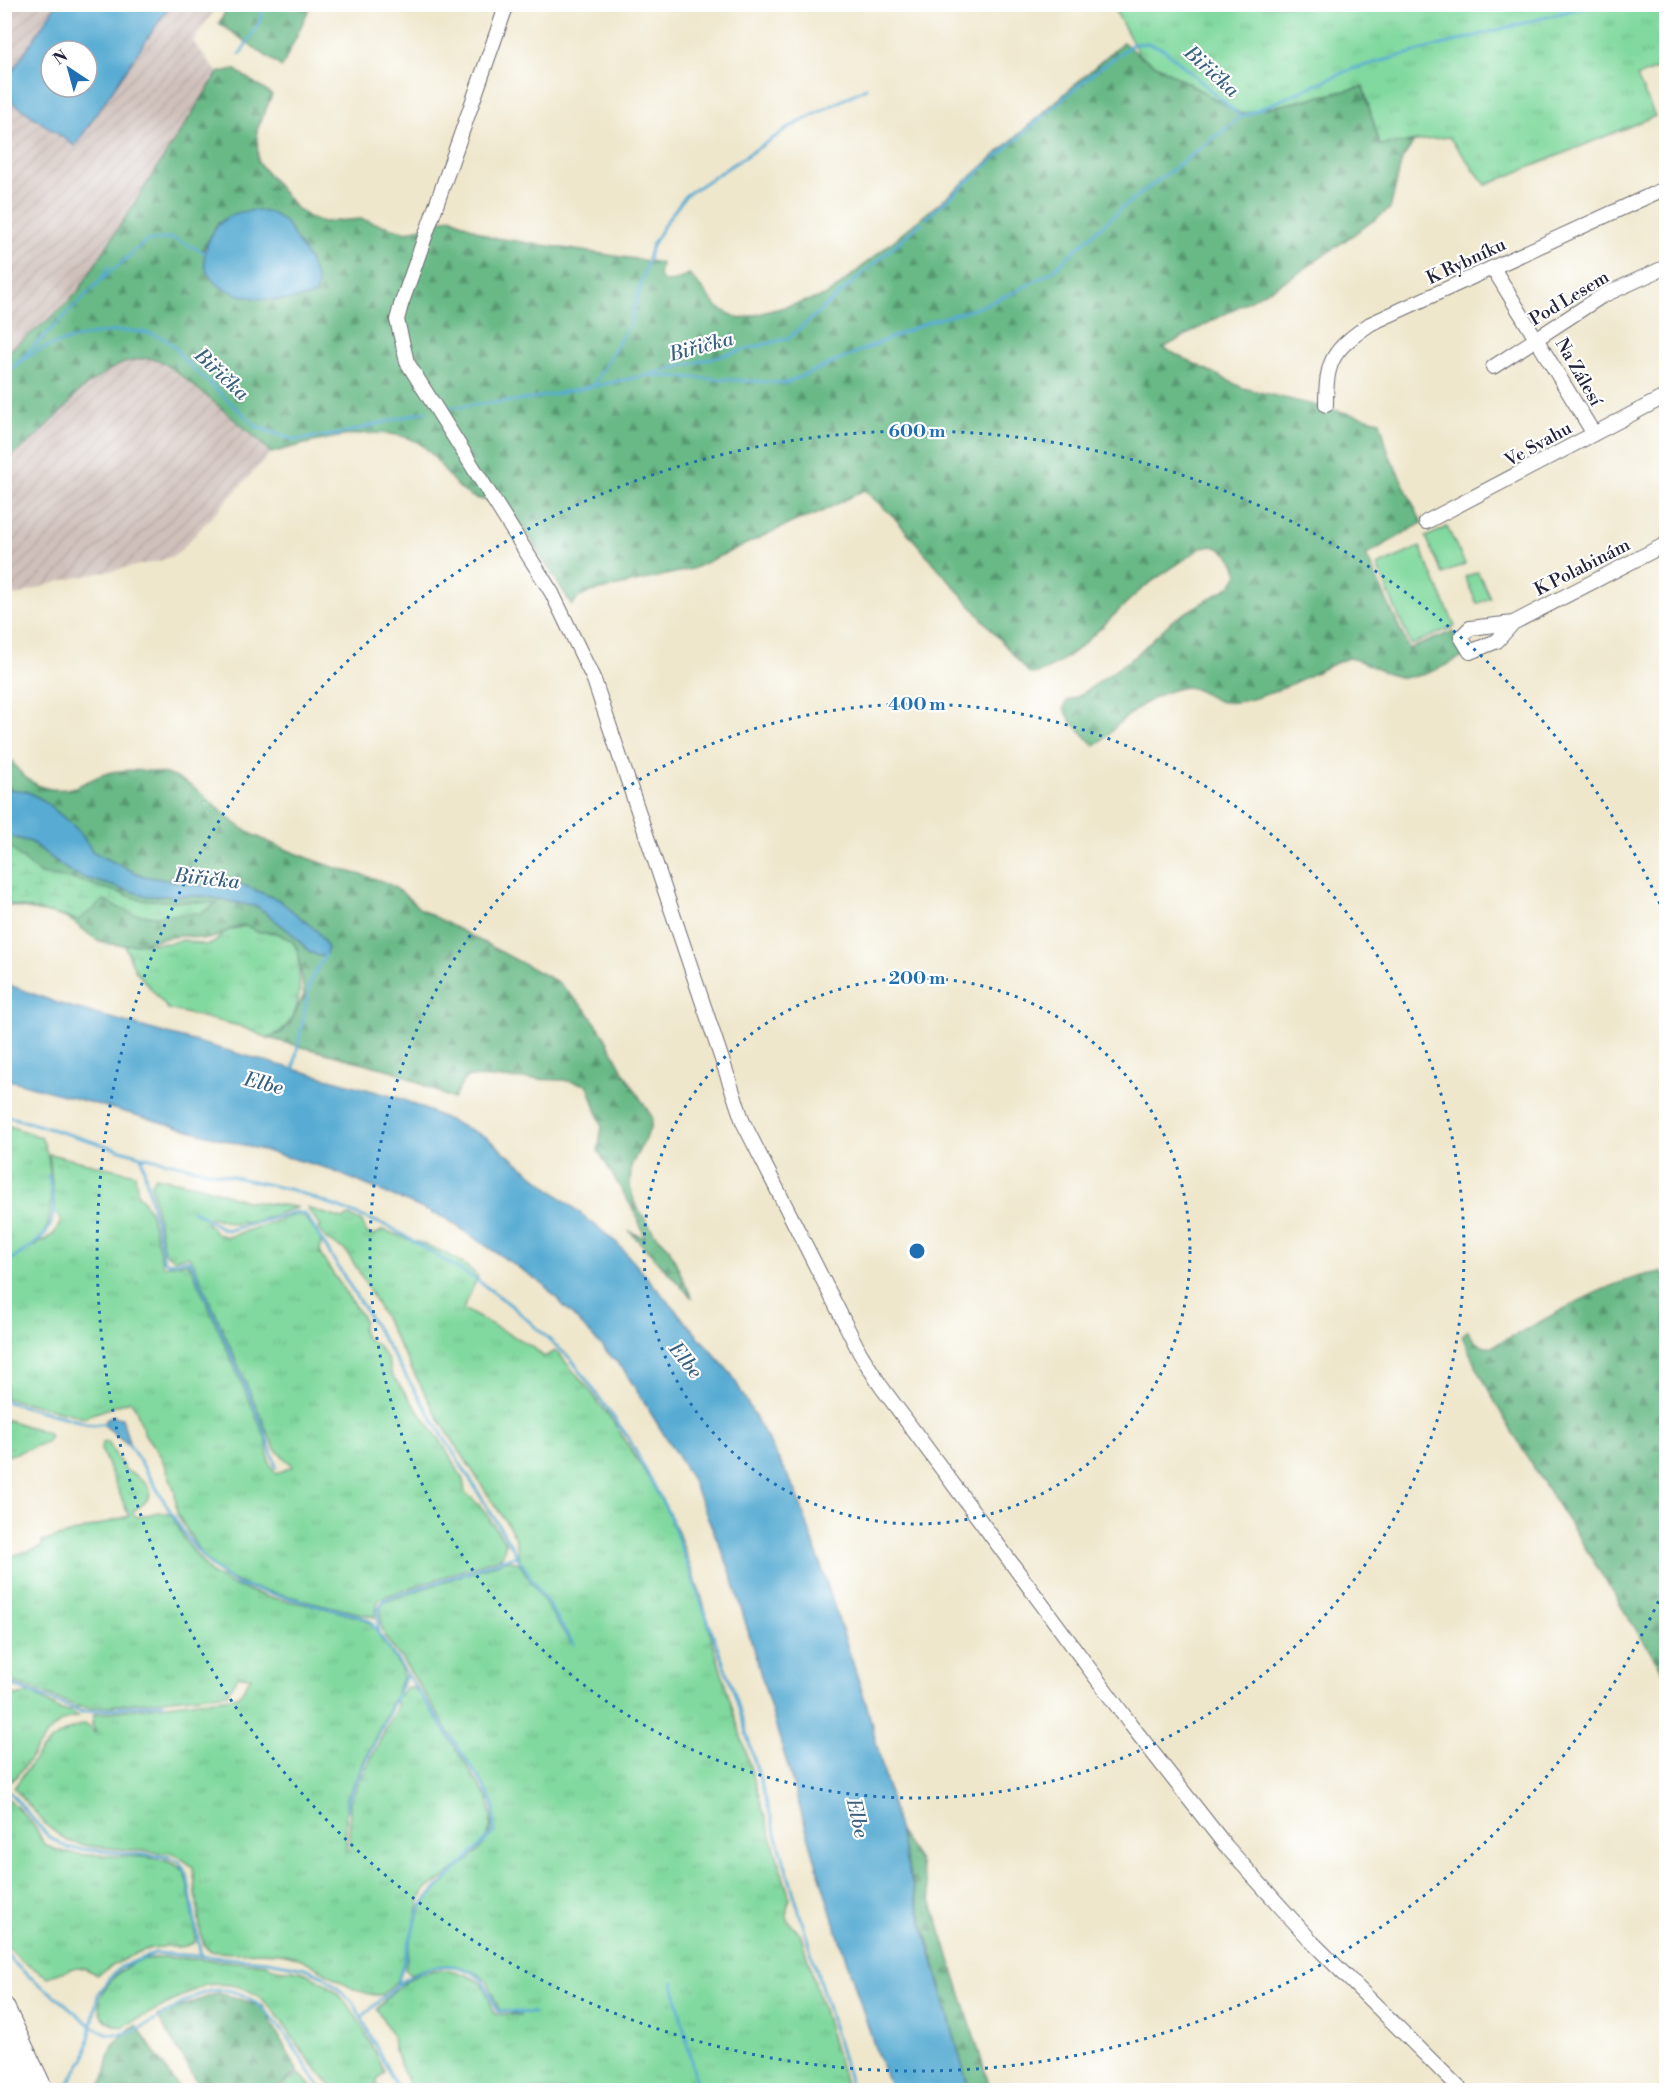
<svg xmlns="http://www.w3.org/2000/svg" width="1671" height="2095" font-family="'Libre Bodoni',serif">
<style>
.industrial{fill:url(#industrial-furrows);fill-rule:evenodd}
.grass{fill:url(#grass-tufts);stroke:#527e6d;stroke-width:1.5;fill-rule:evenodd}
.forest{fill:url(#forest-firs);stroke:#456e60;stroke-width:1.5;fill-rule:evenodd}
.wetland{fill:url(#wetland-marsh);stroke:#527e6d;stroke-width:1.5}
.garden{fill:#81d99f;stroke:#527e6d;stroke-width:1.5}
.water{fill:#58acd3;stroke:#3d6787;stroke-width:1.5;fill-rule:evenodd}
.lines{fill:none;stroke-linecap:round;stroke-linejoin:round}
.stream{stroke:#58acd3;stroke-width:3}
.minor-casing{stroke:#6a676e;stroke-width:16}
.highway-casing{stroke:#6a676e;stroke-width:22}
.minor{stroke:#fff;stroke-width:14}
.highway{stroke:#fff;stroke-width:20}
.ring{fill:none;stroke:#1f6fb2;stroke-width:3;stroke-dasharray:3 6}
.labels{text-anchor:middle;stroke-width:4.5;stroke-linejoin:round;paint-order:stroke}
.street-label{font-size:18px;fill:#22223b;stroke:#fff}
.water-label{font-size:20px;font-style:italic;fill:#3a607f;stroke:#fff}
.centre{fill:#1f6fb2;stroke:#fff;stroke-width:3}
.ring-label{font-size:18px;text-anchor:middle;font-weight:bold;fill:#1f6fb2;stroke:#fff;stroke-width:4.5;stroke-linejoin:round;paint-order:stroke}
</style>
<defs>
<pattern id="industrial-furrows" width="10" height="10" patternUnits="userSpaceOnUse" patternTransform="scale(1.5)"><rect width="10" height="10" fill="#cfc0ba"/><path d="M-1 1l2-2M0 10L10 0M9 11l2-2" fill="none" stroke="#b1a5a1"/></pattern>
<pattern id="grass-tufts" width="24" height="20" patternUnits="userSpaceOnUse" patternTransform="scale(1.5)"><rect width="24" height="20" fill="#81d99f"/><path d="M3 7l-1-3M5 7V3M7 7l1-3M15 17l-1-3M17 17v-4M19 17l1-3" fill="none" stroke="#6fba8a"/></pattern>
<pattern id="forest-firs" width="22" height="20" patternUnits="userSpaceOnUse" patternTransform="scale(1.5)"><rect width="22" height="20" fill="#68b986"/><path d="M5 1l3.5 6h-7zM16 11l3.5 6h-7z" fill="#55966f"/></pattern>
<pattern id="wetland-marsh" width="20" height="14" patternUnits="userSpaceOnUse" patternTransform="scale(1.5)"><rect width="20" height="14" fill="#81d99f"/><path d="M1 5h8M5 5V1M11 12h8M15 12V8" fill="none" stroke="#6fba8a"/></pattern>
</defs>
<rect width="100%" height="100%" fill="#fff"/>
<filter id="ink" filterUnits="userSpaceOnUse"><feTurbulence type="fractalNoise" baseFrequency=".0167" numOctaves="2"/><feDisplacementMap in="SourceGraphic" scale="12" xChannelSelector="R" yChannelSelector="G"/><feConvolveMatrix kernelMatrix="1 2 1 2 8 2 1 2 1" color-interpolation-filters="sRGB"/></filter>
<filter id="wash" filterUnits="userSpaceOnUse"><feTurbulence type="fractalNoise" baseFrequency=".008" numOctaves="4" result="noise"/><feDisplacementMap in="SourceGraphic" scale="24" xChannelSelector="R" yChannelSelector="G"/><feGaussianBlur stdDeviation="1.35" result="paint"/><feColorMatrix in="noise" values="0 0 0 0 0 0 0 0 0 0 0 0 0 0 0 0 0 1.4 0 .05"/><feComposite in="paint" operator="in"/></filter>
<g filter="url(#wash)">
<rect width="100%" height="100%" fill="#efe7cc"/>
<path class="industrial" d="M5 5H218L193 42 218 73 77 293 53 317 5 354ZM51 51H87V87H51Z
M158 359 248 430 271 453 177 554 160 561 60 581 15 596 5 584 4 464 35 438 68 404 71 397 100 376 128 360Z"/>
<path class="grass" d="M1112 5H1666V65L1637 77 1655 116 1486 185 1449 137 1380 146 1363 87 1241 114 1140 56Z
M249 925 256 932C269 932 282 932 292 941 299 948 298 959 299 968 301 998 299 1025 268 1038L240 1026 168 1009 135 970 124 944 169 943 184 940 205 945 214 943 225 931Z
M4 1124 41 1137C53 1159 54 1211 45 1233 43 1239 37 1243 33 1247L54 1234 61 1221 55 1211 49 1154 135 1174 138 1194 150 1211 163 1266 187 1263 191 1267 266 1439 269 1462 276 1474 293 1466 275 1449 193 1262 188 1256 174 1259 164 1252 151 1184 155 1177 201 1186 246 1201 298 1207 254 1222 234 1224 211 1217 207 1223 217 1234 228 1237 293 1215H303L321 1239 320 1254 364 1320 362 1330 365 1337 377 1345 388 1360 392 1375 442 1443 463 1480 465 1492 482 1508 506 1543 502 1557 384 1597 378 1601 375 1617 246 1586 221 1575 201 1554 177 1514 175 1492 167 1470 160 1455 145 1435 136 1409 130 1401 84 1417 5 1398Z
M307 1208 343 1219 350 1216 362 1222 367 1233 373 1236 383 1230C415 1242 455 1251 478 1277L463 1309 533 1347 544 1357 556 1351 588 1388 614 1423 655 1488 678 1532 703 1601 713 1644 790 1899C783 1914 787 1923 800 1933L847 2090H411L393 2047 392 2035 377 2009C398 1983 426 1961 461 1973 469 1976 480 1980 484 1987 489 1995 491 2005 494 2014L521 2015 499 2010 488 1982C466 1961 436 1964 410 1974L405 1969C409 1948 414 1917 427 1899 454 1862 504 1853 491 1798L408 1668 385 1637 381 1625V1603L508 1560 519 1563 571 1643 520 1560 515 1536 440 1421 357 1268 345 1250 327 1240 318 1229 321 1227Z
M4 1419 46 1432 50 1436 47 1442 5 1457Z
M108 1442C113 1451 119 1462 126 1470 129 1473 134 1474 138 1477 159 1490 149 1502 133 1511L134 1515 138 1517 159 1512 171 1515 187 1543 211 1573 232 1585 268 1597 324 1608 364 1619 374 1626 401 1669 403 1676 396 1693 400 1695 406 1688H413L421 1694 488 1799C491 1810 493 1821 489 1832 481 1852 444 1879 425 1890L421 1897 402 1969 397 1981 382 1995C346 1996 321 1961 285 1954 261 1949 235 1956 211 1951L204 1945 201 1935 193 1867 175 1854 87 1846 67 1841 47 1826 14 1788C37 1757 45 1735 85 1724L96 1733 92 1724 94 1714 239 1696 251 1677 238 1676 227 1693 91 1708 79 1707 5 1679V1558L42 1547V1542L129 1516 101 1449 103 1443ZM393 1700 398 1704 350 1801 349 1851H346V1800Z
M4 1689 15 1696 32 1693 60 1710 70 1711 78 1716C40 1724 36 1761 11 1781L5 1774Z
M5 1795C15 1807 32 1819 39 1834 42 1839 41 1842 46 1845 79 1866 165 1844 185 1873L195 1924V1942C181 1951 164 1944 148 1949 129 1954 114 1966 96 1975L85 1968 77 1967 48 1977 21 1961 5 1944Z
M164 1957 266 1964C280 1974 290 1967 305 1973 351 1991 365 2031 384 2072L376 2081 379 2090H334C323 2075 309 2062 299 2047 273 2009 259 1979 205 1985L122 2027C76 2017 109 1973 136 1962 144 1958 154 1958 164 1957Z
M300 2074 314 2090H286V2081Z"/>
<path class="forest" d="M229 5V4L311 5 282 67 219 23Z
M1123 42 1140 56 1241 114 1363 87 1380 145 1414 142 1402 159 1390 209 1294 276 1163 348 1243 388 1380 421 1388 452 1422 523 1366 555 1409 649 1452 632 1470 653C1446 664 1419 684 1391 675 1376 670 1364 660 1348 658 1315 670 1258 707 1223 702 1208 700 1198 684 1180 688 1156 693 1132 711 1114 728 1107 736 1104 741 1094 745L1071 721 1064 708 1067 701 1079 696 1135 656 1173 620 1231 586 1238 574C1233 555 1221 543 1202 547 1180 564 1155 577 1135 595 1111 616 1062 673 1030 674L893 516 864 490 815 515 798 520 692 569 591 592 578 598 572 605 507 503C496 501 481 501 471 496 450 485 441 460 423 446 388 419 311 442 271 453 259 439 167 361 156 359 133 356 113 366 96 379 86 386 74 393 69 404L35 438 5 461V354L52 317 77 293 218 73 234 69 272 95 257 130 258 162 296 208 310 218 324 222 361 219 407 232 451 217 489 237 661 263 659 276 665 282 676 281 689 274 718 308 740 319 825 296 834 290 967 180ZM218 222 318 283 316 288 203 250Z
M4 747C18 777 41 797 75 787 86 783 97 776 108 773 126 768 155 770 172 776 205 788 224 821 256 836 278 847 313 860 336 868 376 880 388 876 420 909L558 982 587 1011 602 1032 623 1071 652 1117 651 1127 631 1166 630 1187 635 1204 654 1233 669 1248 692 1298 629 1231 645 1238 637 1216 598 1150 602 1127 588 1085 563 1080 466 1077 453 1099 394 1071 268 1038 280 1033 289 1025 304 995 298 950 292 941 275 932H256C238 915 227 937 207 939 200 940 192 935 184 936 156 936 126 953 98 940 87 935 79 924 68 919 54 912 27 910 10 905L5 907V835L31 842 69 871 147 896H204L258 907 290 932 310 952 319 956 326 954 279 900 233 881 202 886 142 876 93 852 79 831 43 800 26 791 5 789Z
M1662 1272 1666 1276V1675C1636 1632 1609 1586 1581 1541 1538 1475 1494 1408 1462 1336L1467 1330C1474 1341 1478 1348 1492 1346 1547 1322 1601 1280 1662 1272Z
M898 1830 919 1861 991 2090H969Z
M218 1993 263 2006 298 2072 288 2078 278 2090H202L157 2016Z
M136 2025 180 2090H99C114 2062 99 2048 136 2025Z"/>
<path class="wetland" d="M5 843 40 874 80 881 142 900 217 903 201 913 151 916 129 913 104 900 79 920 5 903Z"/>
<path class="garden" d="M1447 527 1465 564 1443 574 1426 537Z
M1420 547 1455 626 1411 645 1377 566Z
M1478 572 1490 598 1477 604 1465 577Z"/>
<path class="water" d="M56 5H170L75 146 5 97V82ZM51 51H87V87H51Z
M255 210 272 213 286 223 309 260 318 283 315 295C275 308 178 298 211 236 221 216 234 212 255 210Z
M4 789 26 791 43 800 79 831 93 852 142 876 202 886 233 881 279 900 317 931 328 948 326 954 319 956 310 952 290 932 258 907 204 896H147L85 878 69 871 31 842 5 835Z
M4 983 60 1004 402 1099 486 1137 617 1243 732 1375 797 1493 867 1706 916 1900 969 2090H892L877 2054 831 1913 730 1570 691 1478 624 1370 544 1285 445 1218 326 1168 5 1079Z
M112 1416 122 1418 130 1446 104 1425 107 1418Z"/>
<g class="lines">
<path class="stream" d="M240 54 259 23 265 4
M926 218 1093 73 1133 44 1148 43 1164 49 1241 117 1352 69 1595 4
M103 279 146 241 172 238 204 252
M17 363 99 282 109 267
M4 374C16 365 31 353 44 348 80 335 161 313 182 358L257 427 295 440 340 434 427 411
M648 375 786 383 928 322 977 308 1017 291 1051 272 1122 208 1241 117
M593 386 630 323 652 245 666 222 686 195 792 126 866 88
M446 408 530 399 648 375 789 338 922 222
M293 1072 310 982 325 955 323 953
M4 1115 141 1156 292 1190 390 1227 477 1280 512 1306 572 1360 629 1439 669 1514 735 1695 852 2090
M141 1156 164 1260 168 1263 187 1260 192 1264 264 1429 276 1467
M192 1210 223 1229 229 1230 296 1212 306 1215 517 1555 384 1600 378 1610V1630
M4 1264C48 1236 62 1231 48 1175
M4 1401 93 1425 107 1423
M128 1444C164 1491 184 1556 238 1585L360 1616 370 1621 482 1783 494 1806V1832L426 1900 418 1913 397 1985 362 2017
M517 1556 574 1645
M4 1682 82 1712 162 1703
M4 1786 48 1836 68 1848 168 1857 179 1862 187 1874 201 1957
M347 1811 348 1799 407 1674
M4 1950C16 1970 42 1985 59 1999 73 2009 94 2033 112 2034 152 2037 190 1982 231 1991 273 2000 299 2059 322 2090
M673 1982 698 2090
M399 1984C421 1966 455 1957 480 1978 488 1985 493 2002 497 2011L534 2013
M64 2090 85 2058 98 1995 108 1980 121 1967 155 1953 268 1961 305 1968 324 1976 354 2003 398 2090"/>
</g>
</g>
<g filter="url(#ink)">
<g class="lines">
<g class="minor-casing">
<path id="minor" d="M507 4 401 305 397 320 407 362 552 593 594 680 743 1122 860 1353 880 1385 1131 1725 1226 1846 1315 1945 1461 2090
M1493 268 1594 434
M1493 367 1602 296 1666 267
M1326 405C1326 359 1333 350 1370 324L1666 188
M1426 522 1666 396
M1513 623 1470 628 1461 637 1470 652 1497 641 1513 623 1666 544"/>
</g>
<g class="highway-casing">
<path id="highway" d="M4 2007 43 2090
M4 2041 25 2090"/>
</g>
<use href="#minor" class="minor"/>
<use href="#highway" class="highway"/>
</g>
</g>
<g class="ring">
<circle cx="917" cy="1251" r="273"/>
<circle cx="917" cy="1251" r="547"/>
<path d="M1666 1585A820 820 0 1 1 1666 917"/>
</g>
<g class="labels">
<g class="street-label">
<text transform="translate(1466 261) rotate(-25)" y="6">K Rybníku</text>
<text transform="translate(1569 298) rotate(-31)" y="6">Pod Lesem</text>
<text transform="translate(1579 372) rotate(60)" y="6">Na Zálesí</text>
<text transform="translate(1538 444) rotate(-29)" y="6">Ve Svahu</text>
<text transform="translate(1582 567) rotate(-27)" y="6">K Polabinám</text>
</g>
<g class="water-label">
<text transform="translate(1212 71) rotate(42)" y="7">Biřička</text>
<text transform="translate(701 346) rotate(-15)" y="7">Biřička</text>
<text transform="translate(222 374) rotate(43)" y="7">Biřička</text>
<text transform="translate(207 878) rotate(6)" y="7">Biřička</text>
<text transform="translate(264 1083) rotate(14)" y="7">Elbe</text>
<text transform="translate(686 1360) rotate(51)" y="7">Elbe</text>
<text transform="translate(858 1818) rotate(77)" y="7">Elbe</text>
</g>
</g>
<circle cx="917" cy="1251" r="9" class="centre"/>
<g class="ring-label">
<text x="917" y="437">600 m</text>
<text x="917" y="710">400 m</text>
<text x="917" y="984">200 m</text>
</g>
<rect width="1671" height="2095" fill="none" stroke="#fff" stroke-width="24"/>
<g transform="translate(69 69) rotate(324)"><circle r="28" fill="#ffffff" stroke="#a7a7b1" stroke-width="1.5"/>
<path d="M0-4.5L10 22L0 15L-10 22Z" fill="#1f6fb2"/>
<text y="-9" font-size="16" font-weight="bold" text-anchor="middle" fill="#22223b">N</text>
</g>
</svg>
